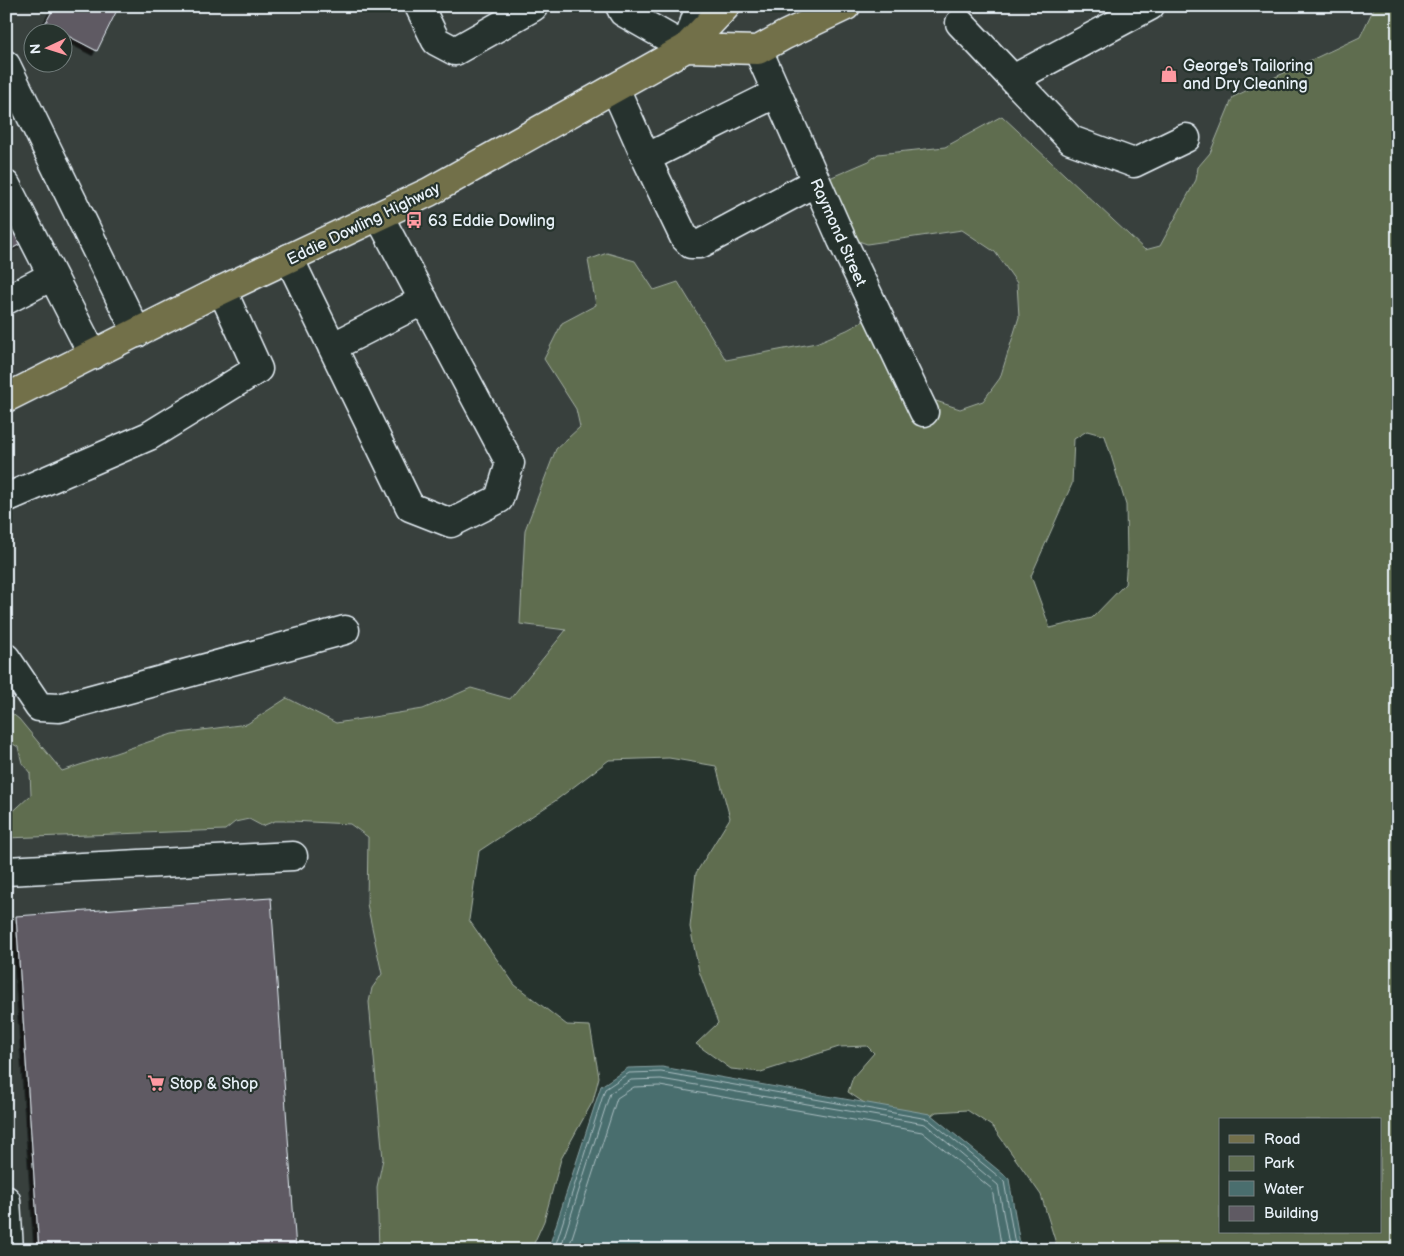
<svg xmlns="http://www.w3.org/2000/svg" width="1404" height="1256" font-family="'Balsamiq Sans',sans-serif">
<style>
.built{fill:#373f3d;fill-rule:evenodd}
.green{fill:#5f6d4f;stroke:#a4afa4;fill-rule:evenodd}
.water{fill:#4a6e6e;stroke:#89a2a5}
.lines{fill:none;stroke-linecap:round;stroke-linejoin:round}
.shore{stroke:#a9bdc1;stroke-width:1}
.building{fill:#5f5a63;stroke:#e8f1f8;filter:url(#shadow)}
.minor-casing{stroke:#e8f1f8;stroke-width:31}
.major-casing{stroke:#e8f1f8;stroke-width:31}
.minor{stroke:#26332d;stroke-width:28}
.major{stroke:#726f4a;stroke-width:28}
.labels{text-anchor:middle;stroke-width:4.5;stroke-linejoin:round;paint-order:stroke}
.poi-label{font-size:16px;fill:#e8f1f8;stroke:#26332d;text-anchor:start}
.street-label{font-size:16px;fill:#e8f1f8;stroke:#26332d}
</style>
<defs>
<filter id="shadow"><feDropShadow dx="-4.5" dy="4.5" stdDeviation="0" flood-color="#0009"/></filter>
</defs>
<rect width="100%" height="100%" fill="#26332d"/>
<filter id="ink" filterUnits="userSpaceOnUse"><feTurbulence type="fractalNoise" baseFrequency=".02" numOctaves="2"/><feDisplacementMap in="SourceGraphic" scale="10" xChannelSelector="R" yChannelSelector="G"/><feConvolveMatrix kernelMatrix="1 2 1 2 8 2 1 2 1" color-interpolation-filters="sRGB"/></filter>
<g filter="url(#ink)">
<path class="built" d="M6 6H1375L1360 37 1233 97 1210 153 1198 167 1196 180 1161 246 1145 250 1002 116 945 147 878 154 869 161 819 183 867 244 962 230 995 252 1018 283 1019 317 1000 378 983 401 960 409 933 400 873 316 847 330 816 343 726 360 678 282 654 290 596 305 562 323 544 359 577 409 581 427 556 449 525 530 520 624 566 629 510 699 471 688 423 709 336 723 287 698 247 724 172 734 62 771 19 719 6 709ZM32 32H62V62H32Z
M6 740 18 747 22 763 30 773 31 795 6 818Z
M249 819 262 826 275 821H291L350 824 368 837 367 904 382 974 372 988 383 1159 377 1187 379 1250H6V838L224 830 235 822Z"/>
<path class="green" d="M1375 6H1398V1250H1058L1041 1195 993 1127 967 1110 936 1112 918 1126 894 1123 848 1092 853 1077 874 1053 867 1046 839 1047 761 1072 731 1069 696 1044 718 1023 699 971 690 927 696 873 730 818 716 766 669 758 609 760 555 801 479 851 469 920 515 985 567 1025 590 1026 599 1077 593 1101 561 1159 544 1221 531 1250H379L377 1187 383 1159 369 1002 372 988 382 974 367 904 368 837 350 824 291 821H275L262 826 249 819 235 822 225 830 6 838V818L31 795 30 773 22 763 18 747 6 740V709L19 719 62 771 172 734 247 724 287 698 336 723 423 709 471 688 510 699 566 630 520 624 525 530 556 449 580 427 576 409 544 359 562 323 596 305 588 260 607 253 635 261 654 290 678 282 726 360 816 343 847 330 873 316 933 400 960 409 983 401 1000 378 1019 317 1017 283 995 252 962 230 867 244 839 234 818 183 869 161 878 154 945 147 1002 116 1145 250 1160 246 1196 180 1198 167 1210 153 1233 97 1360 37ZM1087 431 1105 436 1126 505 1127 559 1125 584 1092 618 1050 628 1031 576 1072 484 1074 439ZM1220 1120H1380V1232H1220Z"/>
<path class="water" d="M662 1067 930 1114 1009 1179 1021 1250H548L601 1086 628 1068Z"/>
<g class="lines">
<path class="shore" d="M554 1250 605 1089 629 1073 661 1072 928 1119 1004 1181 1016 1250
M560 1250 610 1093 631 1080 661 1079 925 1124 998 1185 1010 1250
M568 1250 617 1098 634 1087 660 1086 922 1132 992 1189 1002 1250"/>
</g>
<path class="building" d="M55 6H119L97 51 45 24Z
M6 208 24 242 6 252Z
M271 898 296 1250H39L16 916Z"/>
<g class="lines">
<g class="minor-casing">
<path id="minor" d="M419 6 436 41 455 51 533 7V6
M620 6 623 12 686 48
M960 23 1013 79 1150 6
M686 48 700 6
M758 50 842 240 924 412
M6 65 137 333
M1013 79 1071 140 1134 163 1186 138
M615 88 646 158 777 93
M646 158 684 237 691 244H700L816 182
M6 185 93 355
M289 258 410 507 451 523 499 499 510 463 379 216
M6 300 52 276
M332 347 424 300
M6 498 149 436 258 369 222 290
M6 658 39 707 59 708 345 630
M6 871 293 856
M6 1200 9 1250"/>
</g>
<g class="major-casing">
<path id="major" d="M686 48 758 50 785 35 846 6
M6 398 207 297 429 192 686 48 726 6"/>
</g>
<use href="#minor" class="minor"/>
<use href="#major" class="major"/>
</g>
</g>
<defs>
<g id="shop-bare" transform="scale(1.35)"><path d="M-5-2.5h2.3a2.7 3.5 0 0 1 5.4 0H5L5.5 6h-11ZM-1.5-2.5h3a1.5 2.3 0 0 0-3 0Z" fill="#ff9aa2" stroke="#26332d" stroke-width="2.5" paint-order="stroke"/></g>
<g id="bus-bare" transform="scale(1.35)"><path d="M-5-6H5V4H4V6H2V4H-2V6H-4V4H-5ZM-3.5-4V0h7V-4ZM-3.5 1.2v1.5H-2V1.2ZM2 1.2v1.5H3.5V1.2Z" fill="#ff9aa2" stroke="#26332d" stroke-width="2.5" paint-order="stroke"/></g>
<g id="supermarket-bare" transform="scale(1.35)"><path d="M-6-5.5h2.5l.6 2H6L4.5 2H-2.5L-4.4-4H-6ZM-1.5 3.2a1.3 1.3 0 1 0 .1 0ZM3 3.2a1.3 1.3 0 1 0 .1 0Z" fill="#ff9aa2" stroke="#26332d" stroke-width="2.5" paint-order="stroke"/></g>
</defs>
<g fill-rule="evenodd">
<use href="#shop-bare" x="1169" y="74"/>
<use href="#bus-bare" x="414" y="220"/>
<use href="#supermarket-bare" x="156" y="1083"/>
</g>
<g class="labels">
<g class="poi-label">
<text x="1183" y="71">George's Tailoring<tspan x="1183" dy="18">and Dry Cleaning</tspan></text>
<text x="428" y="226">63 Eddie Dowling</text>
<text x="170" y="1089">Stop &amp; Shop</text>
</g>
<g class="street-label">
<text transform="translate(363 223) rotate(-26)" y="6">Eddie Dowling Highway</text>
<text transform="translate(839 232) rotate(66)" y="6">Raymond Street</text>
</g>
</g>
<rect width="1404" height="1256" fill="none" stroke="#26332d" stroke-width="25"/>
<rect x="12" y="12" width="1379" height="1231" fill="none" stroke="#e8f1f8" stroke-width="2" filter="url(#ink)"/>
<rect x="1219" y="1118" width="162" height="115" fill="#26332d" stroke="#747f7e"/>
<rect x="1229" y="1135" width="25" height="8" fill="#726f4a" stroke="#747f7e"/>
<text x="1264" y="1144" font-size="15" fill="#e8f1f8">Road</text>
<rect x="1229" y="1156" width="25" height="15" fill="#5f6d4f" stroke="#747f7e"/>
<text x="1264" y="1168" font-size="15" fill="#e8f1f8">Park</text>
<rect x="1229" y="1181" width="25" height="15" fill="#4a6e6e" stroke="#747f7e"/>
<text x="1264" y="1194" font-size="15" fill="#e8f1f8">Water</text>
<rect x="1229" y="1206" width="25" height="15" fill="#5f5a63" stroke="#747f7e"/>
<text x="1264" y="1218" font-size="15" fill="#e8f1f8">Building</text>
<g transform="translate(48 48) rotate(266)"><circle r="24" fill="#26332d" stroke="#747f7e"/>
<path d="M0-4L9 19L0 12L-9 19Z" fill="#ff9aa2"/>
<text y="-8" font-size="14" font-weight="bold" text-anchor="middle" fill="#e8f1f8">N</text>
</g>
</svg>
